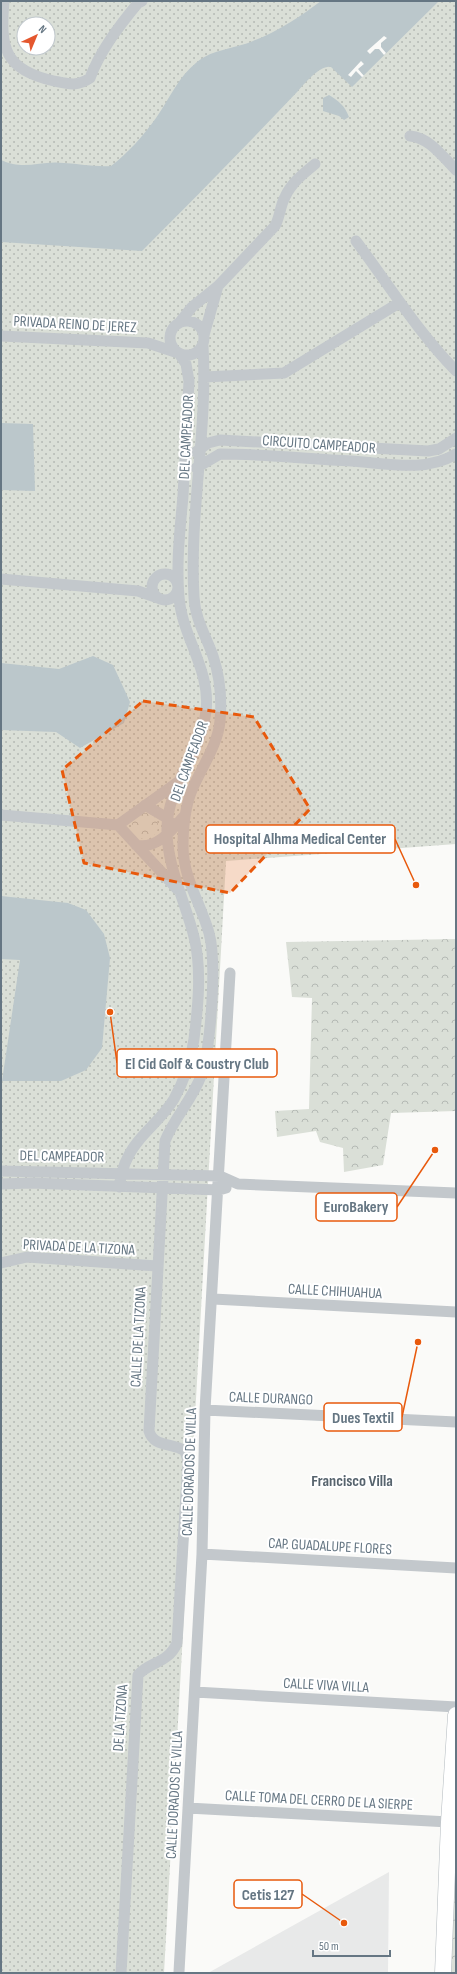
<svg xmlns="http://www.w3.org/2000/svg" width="457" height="1974" font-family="'Sofia Sans Condensed',sans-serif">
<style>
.built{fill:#e8e9e9}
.grass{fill:url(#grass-dots);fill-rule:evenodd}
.park{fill:url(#park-crowns)}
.water{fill:#bbc7cb}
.pier{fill:#fafaf8}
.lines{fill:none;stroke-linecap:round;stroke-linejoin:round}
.secondary-casing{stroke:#b3babf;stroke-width:17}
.minor{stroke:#c3c8cc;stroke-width:11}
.secondary{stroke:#fff;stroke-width:16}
.marked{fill:#e8590c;fill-opacity:0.2;stroke:#e8590c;stroke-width:3;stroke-dasharray:8 5;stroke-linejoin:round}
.labels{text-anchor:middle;stroke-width:4;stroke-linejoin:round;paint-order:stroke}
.street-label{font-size:15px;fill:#657683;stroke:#fff}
.neighbourhood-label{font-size:16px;font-weight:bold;fill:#57646e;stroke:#fff}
.leader{fill:none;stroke:#e8590c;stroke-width:1.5}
.callout-dot{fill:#e8590c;stroke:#fff;stroke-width:1.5}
.callout{fill:#fff;stroke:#e8590c;stroke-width:1.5}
.callout-label{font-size:16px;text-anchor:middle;font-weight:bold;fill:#657683}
</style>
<defs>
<pattern id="grass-dots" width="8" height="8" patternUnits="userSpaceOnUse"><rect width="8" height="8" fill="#dadfd7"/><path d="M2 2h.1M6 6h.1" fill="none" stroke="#b4b9b4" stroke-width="1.8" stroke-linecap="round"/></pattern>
<pattern id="park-crowns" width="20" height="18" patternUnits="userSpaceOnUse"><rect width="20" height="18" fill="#dadfd7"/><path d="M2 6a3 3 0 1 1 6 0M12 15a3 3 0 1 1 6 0" fill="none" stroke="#b4b9b4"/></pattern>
</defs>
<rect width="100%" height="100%" fill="#fafaf8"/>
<path class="built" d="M389 1872 388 1973H208Z"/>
<path class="grass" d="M1 1H456V844L226 861 164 1973H1ZM24 24H48V48H24Z"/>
<path class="park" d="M132 826a13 13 0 1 1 26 0a13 13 0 1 1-26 0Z
M456 939V1111L391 1113 383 1165 344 1172 343 1148 320 1142 316 1131 277 1137 275 1111 309 1109 312 998 292 997 286 942Z
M456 1804V1973H449Z"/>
<path class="water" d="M321 1H439L352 87 331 67C320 65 305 83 298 91 247 145 195 198 142 251L1 242V160C25 171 40 160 64 163 80 164 95 167 111 166 128 153 143 136 156 118 170 98 178 77 197 62 213 49 234 49 253 41 277 32 301 16 321 1Z
M329 95C339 101 345 106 349 117L344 120 339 116 323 111V98Z
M1 423 33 424 35 491 1 490Z
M93 656 113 665 125 691 130 702 124 723 80 748 56 732 1 730V663L59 669Z
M1 896 68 903 86 910 104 934 110 958 102 1048 86 1070 61 1081H2L20 960 1 959Z"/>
<path class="pier" d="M384 36 387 38 381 43V47L386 53 384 55 379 49H375L370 54 367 51Z
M361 61 364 64 358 69 364 76 362 77 356 71 351 77 348 75Z"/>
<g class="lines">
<g class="secondary-casing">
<path id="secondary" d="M443 1973 449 1822 456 1715"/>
</g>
<path class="minor" d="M4 1C0 48 4 70 54 81 68 84 77 87 90 78 100 51 119 26 138 3L142 1
M410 136C430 138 442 156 456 170
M356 241C389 285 417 331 456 371
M170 338a17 17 0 1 1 34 0a17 17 0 1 1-34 0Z
M180 322 192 307 218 286 275 226C280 217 280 206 285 197 291 183 304 173 315 164
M204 335 218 286
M1 336 148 343 175 352
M204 377 284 373 399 303
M196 452 208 443 220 440 428 451 439 449 456 438
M196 468 220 454C264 454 308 459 351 461 385 463 426 473 456 454
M152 587a13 13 0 1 1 26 0a13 13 0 1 1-26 0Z
M1 579 138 591 158 598
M145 805 167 818 171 823
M1 815 118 825
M118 825 177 889
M118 825 178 782
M136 845C157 850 173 829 185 815
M1 1171 220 1176 238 1184 456 1193
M1 1184 31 1183 219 1190 226 1188
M119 1187C121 1178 122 1168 127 1159 137 1136 161 1121 174 1099 184 1081 191 1060 194 1039 198 1007 202 969 194 937 186 904 167 866 167 831 166 787 201 754 206 711 211 670 182 637 179 597 176 563 180 530 183 496 185 457 187 419 189 381L186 364 180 355
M1 1263 27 1257 157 1266
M213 1299 456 1312
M205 1410 456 1422
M202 1554 456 1568
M195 1692 456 1707
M188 1808 449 1822
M179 1972 202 1554 205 1410 230 973
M121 1973 138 1675C150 1661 168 1664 177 1643L188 1461 185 1451C172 1442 154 1448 149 1431L165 1141C174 1118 192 1100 201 1076 211 1047 217 962 209 933 201 904 183 878 183 846 183 828 185 807 192 790 201 768 218 745 220 721 222 699 220 677 213 656 206 636 195 619 194 597 189 513 208 430 203 346"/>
<use href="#secondary" class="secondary"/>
</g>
<path class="marked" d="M143 701 254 717 310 809 230 893 84 863 62 770Z"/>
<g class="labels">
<g class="street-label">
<text transform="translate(75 324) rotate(3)" y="5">PRIVADA REINO DE JEREZ</text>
<text transform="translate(186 437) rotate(-87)" y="5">DEL CAMPEADOR</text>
<text transform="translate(319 444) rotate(4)" y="5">CIRCUITO CAMPEADOR</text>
<text transform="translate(189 761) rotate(-70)" y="5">DEL CAMPEADOR</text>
<text transform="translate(62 1156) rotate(1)" y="5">DEL CAMPEADOR</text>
<text transform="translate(79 1247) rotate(3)" y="5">PRIVADA DE LA TIZONA</text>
<text transform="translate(335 1291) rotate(3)" y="5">CALLE CHIHUAHUA</text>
<text transform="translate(138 1337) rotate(-87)" y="5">CALLE DE LA TIZONA</text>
<text transform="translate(271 1398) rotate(2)" y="5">CALLE DURANGO</text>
<text transform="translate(189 1472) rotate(-88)" y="5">CALLE DORADOS DE VILLA</text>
<text transform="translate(330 1546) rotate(3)" y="5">CAP. GUADALUPE FLORES</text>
<text transform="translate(326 1685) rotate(3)" y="5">CALLE VIVA VILLA</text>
<text transform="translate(120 1718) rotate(-86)" y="5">DE LA TIZONA</text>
<text transform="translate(174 1795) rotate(-87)" y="5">CALLE DORADOS DE VILLA</text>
<text transform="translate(319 1800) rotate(3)" y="5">CALLE TOMA DEL CERRO DE LA SIERPE</text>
</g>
<g class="neighbourhood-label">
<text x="352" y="1486">Francisco Villa</text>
</g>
</g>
<path class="leader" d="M416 885L395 839M110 1012L117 1063M435 1150L397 1207M418 1342L402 1417M344 1923L302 1894"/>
<g class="callout-dot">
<circle cx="416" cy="885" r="4"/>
<circle cx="110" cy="1012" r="4"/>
<circle cx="435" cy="1150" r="4"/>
<circle cx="418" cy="1342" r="4"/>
<circle cx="344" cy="1923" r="4"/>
</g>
<g class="callout">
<rect x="206" y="825" width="189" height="28" rx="4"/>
<rect x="117" y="1049" width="160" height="28" rx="4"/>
<rect x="316" y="1193" width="81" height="28" rx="4"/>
<rect x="324" y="1403" width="78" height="28" rx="4"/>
<rect x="234" y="1880" width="68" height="28" rx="4"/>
</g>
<g class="callout-label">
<text x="300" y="844">Hospital Alhma Medical Center</text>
<text x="197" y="1069">El Cid Golf &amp; Coustry Club</text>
<text x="356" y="1212">EuroBakery</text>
<text x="363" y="1423">Dues Textil</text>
<text x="268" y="1900">Cetis 127</text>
</g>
<rect width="457" height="1974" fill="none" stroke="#657683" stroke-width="4"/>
<g transform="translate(36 36) rotate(44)"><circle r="19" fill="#ffffff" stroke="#c1c8cd"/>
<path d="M0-3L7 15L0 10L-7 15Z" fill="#e4572e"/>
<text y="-6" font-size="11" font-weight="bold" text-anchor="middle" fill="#657683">N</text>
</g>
<path d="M313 1950v6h77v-6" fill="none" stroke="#657683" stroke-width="2"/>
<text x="319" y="1950" font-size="12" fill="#657683" stroke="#ffffff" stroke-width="3" paint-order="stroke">50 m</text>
</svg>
